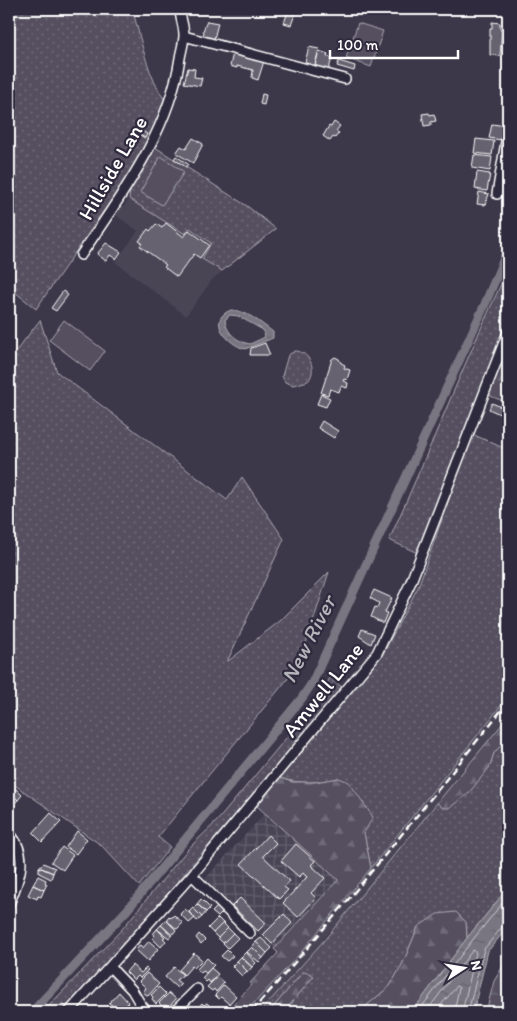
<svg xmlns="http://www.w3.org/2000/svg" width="517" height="1021" font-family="Itim,sans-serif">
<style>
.built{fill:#494455}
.industrial{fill:url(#industrial-grid)}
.green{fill:url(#green-dots);stroke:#aaa8b0}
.forest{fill:url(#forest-firs);stroke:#aaa8b0}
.wetland{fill:url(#wetland-marsh);stroke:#aaa8b0}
.pitch{fill:#555060;stroke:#aaa8b0}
.water{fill:url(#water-ripples);stroke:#afadb4;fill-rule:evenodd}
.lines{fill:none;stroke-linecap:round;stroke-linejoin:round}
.shore{stroke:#c9c8cd;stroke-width:1}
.canal{stroke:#797682;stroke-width:9}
.building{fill:#666270;stroke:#fff}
.street-casing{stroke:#fff;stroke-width:12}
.street{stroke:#2f2a3d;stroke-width:9}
.rail{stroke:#fff;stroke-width:2.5;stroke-dasharray:8 4;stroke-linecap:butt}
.labels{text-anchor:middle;stroke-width:4.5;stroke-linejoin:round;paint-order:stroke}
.street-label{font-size:21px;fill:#fff;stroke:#2f2a3d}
.water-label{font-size:22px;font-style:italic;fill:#b5b4ba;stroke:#2f2a3d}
</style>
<defs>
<pattern id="industrial-grid" width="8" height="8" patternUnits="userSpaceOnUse" patternTransform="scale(1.25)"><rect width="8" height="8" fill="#494455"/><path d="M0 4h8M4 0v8" fill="none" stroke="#64606e"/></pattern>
<pattern id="green-dots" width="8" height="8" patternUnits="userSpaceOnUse" patternTransform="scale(1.25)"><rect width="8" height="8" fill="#555060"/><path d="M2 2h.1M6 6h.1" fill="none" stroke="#6e6a78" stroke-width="1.8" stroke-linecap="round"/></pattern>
<pattern id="forest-firs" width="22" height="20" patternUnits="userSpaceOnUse" patternTransform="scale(1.25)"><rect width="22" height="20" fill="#555060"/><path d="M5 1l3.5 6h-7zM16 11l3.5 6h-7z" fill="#6e6a78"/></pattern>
<pattern id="wetland-marsh" width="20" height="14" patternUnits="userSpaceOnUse" patternTransform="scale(1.25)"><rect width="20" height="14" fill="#555060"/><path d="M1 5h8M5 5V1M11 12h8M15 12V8" fill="none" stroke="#6e6a78"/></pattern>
<pattern id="water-ripples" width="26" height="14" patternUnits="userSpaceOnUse" patternTransform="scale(1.25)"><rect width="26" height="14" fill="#797682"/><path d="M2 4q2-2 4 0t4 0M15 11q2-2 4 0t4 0" fill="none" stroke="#626167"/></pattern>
</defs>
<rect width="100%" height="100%" fill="#3c3749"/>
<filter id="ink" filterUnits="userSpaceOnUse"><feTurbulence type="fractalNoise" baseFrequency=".02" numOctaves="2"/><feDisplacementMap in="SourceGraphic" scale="10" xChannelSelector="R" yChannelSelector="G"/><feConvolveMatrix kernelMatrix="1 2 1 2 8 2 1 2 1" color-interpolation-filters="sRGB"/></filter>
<g filter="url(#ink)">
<path class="built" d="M155 147 247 206 276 229 213 279 186 316 115 262 138 231 114 214 117 208 122 206 124 207 129 199 131 185Z
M508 697V717L355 903 260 1012H246L266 991 349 896Z"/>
<path class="industrial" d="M265 813 339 879 274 949 205 879Z"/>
<path class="green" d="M9 9H116L134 15C142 44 148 77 166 102L158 122 126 179 36 309 9 287Z
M155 147 247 206 276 229 222 271 202 259 211 243 190 228 185 234 129 199 131 185Z
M508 269V318L488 376 420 554 389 540C430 450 466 358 508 269Z
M40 320 57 372 227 500 242 477 284 539 227 662 280 621 329 572 299 665 158 837 170 847 139 886 101 845 9 781V360Z
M295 351C309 351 318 370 308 381L293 385 285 382 282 376 288 355Z
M472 434 508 450V697L371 868 364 833 339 778C319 782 300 785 280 778L383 654 418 587Z
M330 678 343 688 146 919 62 1012H43L122 929 188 849 218 820 316 702Z
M508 738V888L467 938 466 922 418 927 403 963 390 986 359 1012H284L313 977 303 972 269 1012H260L326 938 437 803 443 808 489 768 494 753Z
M9 839C18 853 18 865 15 880L9 872Z"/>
<path class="forest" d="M508 344V403L488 395Z
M508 717V738L494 753 489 768 468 794 449 808H443L437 803Z
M280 778 292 782H315L339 778 349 782 373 817 364 833 371 868 297 957 246 1012H226L251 985 250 983 278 953 274 949 338 880 256 805Z
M456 912 466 922 467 938 412 1012H359L390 986 403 963 418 927 437 914Z
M303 972 309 973 314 976 284 1012H269Z"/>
<path class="wetland" d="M508 958V1007L504 1012H486L494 981Z"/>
<path class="pitch" d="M358 23 383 31 371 67 346 58Z
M161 156 184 172 162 205 140 192Z
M64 320 105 351 90 371 49 340Z"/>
<path class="water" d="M231 310C246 310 261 323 273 332V338L245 349C229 345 205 320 231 310ZM230 315 238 316 263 330 265 337 250 344C238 342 226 333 225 320Z
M508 888V927L488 951 473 1012H412L467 938Z"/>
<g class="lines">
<path class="shore" d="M418 1012 471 942 508 896
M426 1012 472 951 474 950 476 953 462 1012
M435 1012 457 986 459 988 454 1012
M468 1012 484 949 502 927 508 925"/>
<path class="canal" d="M32 1012 127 910 302 698 312 683 485 304 508 249"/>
</g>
<path class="building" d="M289 9 296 12 291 25 284 23Z
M207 21 218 23 214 39 203 36 204 32 203 31Z
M492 22 500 23V29H502L500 56 490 55V28H492Z
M309 47 319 49 314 69 304 66Z
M319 51 328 54 327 57 332 58 328 72 314 69Z
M233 53 256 61V59L264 61 258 80 252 78 253 70 237 66V68L230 66Z
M339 61 355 66 354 71 337 66Z
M188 68 195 69 194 77 202 78 200 86 184 83Z
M262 94 266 95 264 105 260 104Z
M429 113 430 115 434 114 436 121 431 122V125L424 126 422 114Z
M334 122 340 126 336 131 339 133 335 138 333 137 330 141 323 136 329 126 331 127Z
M492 124 506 126 504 137 501 140 489 138Z
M142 131 147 134 145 138 140 135Z
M193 138 203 144 193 163 176 153 181 146 186 149Z
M476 139 494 141 492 155 474 153Z
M474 155 492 157 490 171 472 168Z
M176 156 188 164 186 167 174 159Z
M477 172 490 174 487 191 475 189Z
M479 192 489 194 485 205 477 204Z
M166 223 184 237 189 230 209 245 200 258 194 254 177 277 164 267 166 265 140 246 142 243 139 241 148 229 150 231 156 224 162 228Z
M106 243 121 252 116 259 110 255 106 261 97 254Z
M63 291 68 295 56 311 51 308Z
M265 343 270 355H250L251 348Z
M335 357 339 359 341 363 345 365 344 368 350 370 347 380 344 379 343 381 348 383 347 388 341 386 339 392 330 389 328 395 321 393 332 359Z
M321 394 330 398 326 407 317 404Z
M492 403 508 410V418L489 409Z
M322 421 338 431 334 438 318 428Z
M374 590 392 598 385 612 387 613 383 623 371 617 375 607 377 608 379 603 370 598Z
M362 629 375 634 371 644 359 636Z
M13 786 22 795 18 800 9 791Z
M9 791 18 800 14 804 9 800Z
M9 800 14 804 10 809 9 808Z
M51 813 61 822 42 842 33 833Z
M77 831 87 839 76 854 66 847Z
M268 835 276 843 263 856 289 881 284 887 288 890 279 899 241 864Z
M296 844 315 861 311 865 325 878 311 893 316 898 298 917 283 903 307 877 303 873 299 877 281 861Z
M62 847 73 855 63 870 51 862Z
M43 863 55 868 53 873 39 867Z
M39 867 53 873 51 879 39 873Z
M38 876 46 880 45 883 47 884 44 890 33 885Z
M33 885 44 890 41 897 38 896 37 899 28 895Z
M240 898 266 923 258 931 232 906Z
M201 899 210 908 206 912 197 904Z
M197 904 206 912 202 917 193 908Z
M218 906 223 912 218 917 212 912Z
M193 908 202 917 197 921 189 912Z
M185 909 195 918 189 923 180 914Z
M284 914 292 923 272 944 263 935Z
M174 915 183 923 177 929 166 920 169 916 171 918Z
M218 918 223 923 213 933 208 928Z
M166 920 176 930 172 935 161 925Z
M223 923 228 928 218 938 213 933Z
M161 925 172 935 169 938 157 929Z
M228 928 233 933 223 943 218 938Z
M157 929 165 937 163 938 166 941 161 947 152 938 155 935 153 934Z
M233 933 238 938 228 948 223 943Z
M199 934 205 940 201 944 196 938Z
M261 938 272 948 267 953 256 942Z
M149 941 158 949 148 961 136 950 140 945 143 948Z
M256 942 267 953 263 958 252 947Z
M252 947 263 958 259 962 247 952Z
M227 950 233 956 227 961 221 956Z
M246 952 256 963 252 967 241 957Z
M194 953 202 960 194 968 192 966 184 975 179 970Z
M241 957 252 967 248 972 237 961Z
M207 958 214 965 206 973 203 971 201 973 197 969Z
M237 961 247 971 242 976 232 966Z
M132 965 141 973 146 968 148 970 140 978 138 976 134 980 126 972Z
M174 967 183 975 176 980 181 984 177 988 165 977Z
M211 968 218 974 210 983 208 980 206 982 202 978Z
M147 973 159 984 148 996 143 992 146 988 139 981Z
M217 977 224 983 216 992 214 989 212 991 207 987Z
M224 985 236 996 229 1004 221 997 219 999 215 995Z
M159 987 166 994 156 1004 152 999 153 997 151 995Z
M119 992 128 1002 127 1004 130 1007 125 1012 116 1006 114 1007 109 1003Z
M169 993 176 999 168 1008 165 1005 163 1007 159 1003Z
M202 1003 204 1005 207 1003 215 1011 203 1012 198 1008Z"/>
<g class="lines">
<g class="street-casing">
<path id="street" d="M184 36 345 79
M497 194 508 130
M81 255C122 194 169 132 180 58 181 51 184 43 184 35 184 26 180 18 180 9
M9 833C30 855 19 880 9 904
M192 875 250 933
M110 967 132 990 141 1005 147 1012
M69 1012 192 875 377 653 410 584 508 332
M174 1012 197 989"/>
</g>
<use href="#street" class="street"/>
<path class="rail" d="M251 1012C341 912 424 807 508 702"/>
</g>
</g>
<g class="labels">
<g class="street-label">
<text transform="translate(113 168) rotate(-60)" y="7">Hillside Lane</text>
<text transform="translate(323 690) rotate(-51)" y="7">Amwell Lane</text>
</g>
<g class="water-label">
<text transform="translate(308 639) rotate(-63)" y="8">New River</text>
</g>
</g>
<rect width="517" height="1021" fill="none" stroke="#2f2a3d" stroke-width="30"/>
<rect x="15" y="15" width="487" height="991" fill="none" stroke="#fff" stroke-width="2" filter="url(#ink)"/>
<g transform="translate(464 968) rotate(78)" stroke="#2f2a3d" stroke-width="4" paint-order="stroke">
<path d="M0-4L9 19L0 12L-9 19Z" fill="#ffffff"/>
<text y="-8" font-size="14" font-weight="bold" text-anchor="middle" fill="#ffffff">N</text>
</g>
<path d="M330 50v8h128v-8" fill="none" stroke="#ffffff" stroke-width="2.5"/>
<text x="337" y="50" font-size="15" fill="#ffffff" stroke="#2f2a3d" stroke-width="4" paint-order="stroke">100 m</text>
</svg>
